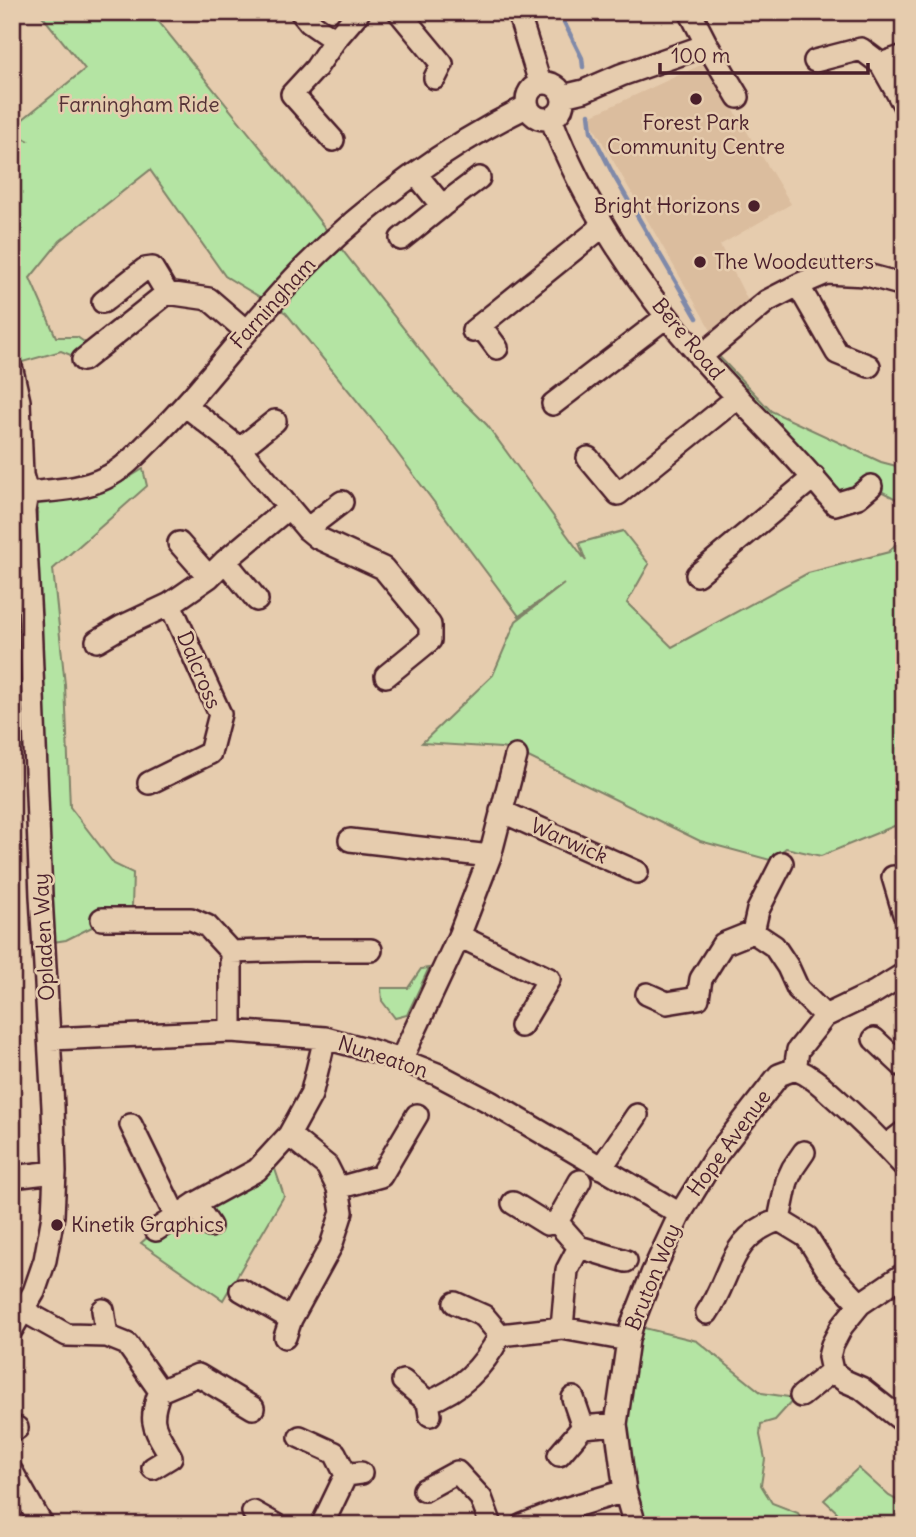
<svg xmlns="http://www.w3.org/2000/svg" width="916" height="1537" font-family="Delius,sans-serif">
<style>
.built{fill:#dbbd9e}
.green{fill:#b4e4a3;stroke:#7f8267;stroke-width:2}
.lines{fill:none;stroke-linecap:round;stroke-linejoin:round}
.stream{stroke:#7f89a9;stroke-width:4.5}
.minor-casing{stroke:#4a1f2b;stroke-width:26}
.minor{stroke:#e6ccae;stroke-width:21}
.poi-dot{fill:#4a1f2b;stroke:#e6ccae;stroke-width:2.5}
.labels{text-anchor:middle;stroke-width:5;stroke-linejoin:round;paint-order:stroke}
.park-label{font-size:21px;fill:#553337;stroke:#e6ccae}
.poi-label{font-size:21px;fill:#4a1f2b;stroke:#e6ccae;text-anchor:start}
.street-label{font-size:21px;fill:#4a1f2b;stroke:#e6ccae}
</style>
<rect width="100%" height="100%" fill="#e6ccae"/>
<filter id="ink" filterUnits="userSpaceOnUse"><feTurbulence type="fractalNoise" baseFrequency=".0143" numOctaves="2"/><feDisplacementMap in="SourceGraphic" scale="14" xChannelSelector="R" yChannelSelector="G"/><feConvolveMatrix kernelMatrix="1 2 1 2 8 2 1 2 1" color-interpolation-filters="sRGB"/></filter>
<g filter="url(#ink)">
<path class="built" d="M705 63 791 204 720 245 748 301 713 334 588 117Z
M12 733 24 752 14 799 27 865 12 872Z"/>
<path class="green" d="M39 12H151L303 200 452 390 487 425 586 561 579 543 623 531 649 564 627 603 672 647 808 573 889 552 904 534V822L821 856 786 848 770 860 700 841 516 751 501 748 422 743 493 675 516 621 564 584 519 616 375 423 286 313 225 276 150 170 60 241 30 278 56 337H77L96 350 83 360 61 351 12 365V138L17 135 29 141 12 131V128L85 69Z
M711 348 771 411 881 462 904 468V503L871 486 841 502 713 371Z
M143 469 147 486 53 569 65 685 70 807 114 864 133 873 132 907 66 940 53 942 50 847 34 565 38 500 88 497 123 481Z
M12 586 24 752 12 733Z
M429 968 407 1015 395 1018 382 1001 381 988H408L421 969Z
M274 1166 284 1196 223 1300 141 1243 156 1230Z
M632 1325 697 1341 762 1393 795 1398 775 1420 761 1424 760 1435 765 1459 761 1485 772 1503 798 1513 805 1525H635L616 1424Z
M858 1468 889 1496 904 1504V1520L901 1525H826L837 1512 824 1500Z"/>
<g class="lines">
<path class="stream" d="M559 12 582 58 583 67
M589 114 591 131 614 176 697 318"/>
<g class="minor-casing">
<path id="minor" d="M301 12 309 22 335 40
M399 12 442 64 435 78
M518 12 540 83
M690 12 707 45
M815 61 861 49 881 64 904 105
M881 64 904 56
M527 101a18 18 0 1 1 36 0a18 18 0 1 1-36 0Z
M563 96 584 91 621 75 707 45 738 97
M551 118C582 201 640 289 699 355 743 406 793 451 835 504L858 497 871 486
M333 140 292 94 316 68 335 40 359 12
M416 174 442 206 479 178
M401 239 442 206
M798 285 837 353 869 366
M103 302 145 269 152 268 167 293
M480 325 497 348
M473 331 603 226
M700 357 767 301 798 285 826 273 867 275 904 285
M83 360 167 293 209 299 246 331
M12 370 19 401 22 475 27 493 24 511 30 620 41 896 53 1107 55 1172 53 1216 45 1260 34 1292 12 1329
M553 404 666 317
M185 405 240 449 307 529 318 538 383 568 430 625V640L386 676
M240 449 275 421
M588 458 618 494 738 397
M27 493C53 490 81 490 105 478 124 469 138 453 153 438 208 385 251 321 305 267 367 204 448 145 528 106
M307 529 342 502
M179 543 209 577
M225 561 257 600
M697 575 814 477
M97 641 121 627 170 604
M149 783 210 753 220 714 170 604 209 577 225 561 288 508
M501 811 637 872
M350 840 490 856
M893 877 904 914
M102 919H191L207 926 231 952
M753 932 758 910 782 863
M459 936 549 979 521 1026
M647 994 667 1003 698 998 701 979 723 944 753 932 774 946 788 967 798 989 825 1016
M231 1031V952L301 950H371
M50 1039 231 1031 325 1038 370 1050 401 1060 437 1074 490 1102 680 1214
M874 1039 904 1067
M401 1060 459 936 490 856 516 756
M795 1069 798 1050 825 1016 875 992 904 974
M795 1069C810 1075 820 1084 832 1095 857 1117 881 1141 904 1166
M131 1125 176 1217
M886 1146 904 1132
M601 1168 637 1115
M12 1177 55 1172
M338 1188 381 1176 417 1115
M513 1203 547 1224 557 1222 579 1247 567 1270 562 1328
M195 1204 210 1226
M779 1220 787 1181 793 1168 804 1152
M557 1222 580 1181
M156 1230 195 1204 257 1170 289 1135 311 1095 325 1038
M579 1247 626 1261
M241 1290 291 1319
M455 1303 484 1316 500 1335
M103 1310 107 1336
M24 1311 67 1335 107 1336 127 1344 160 1391 198 1375 253 1408
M707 1313C732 1276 728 1237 779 1220L807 1237 827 1269 860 1304
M500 1335 562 1328 628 1340
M285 1337 291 1319 331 1246 342 1212 338 1188 327 1166 289 1135
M832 1371 829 1357 832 1345 842 1326 860 1304 904 1274
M832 1371 845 1381 861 1388 904 1422
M403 1381 428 1402
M801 1396 832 1371
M573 1398 583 1427
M430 1415 428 1402C461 1390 484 1367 500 1335
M12 1431 17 1428
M300 1437 335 1453 346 1475
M559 1455 583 1427 616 1424
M153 1468 171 1457C155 1428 147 1424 160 1391
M12 1472 42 1525
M424 1490 457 1472 481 1498 491 1525
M253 1512 276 1525
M322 1525 346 1475 361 1473
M522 1525 558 1511 625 1491
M635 1525 625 1491 616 1424 628 1340 632 1325 652 1274 680 1214 715 1157 779 1075 795 1069"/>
</g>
<use href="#minor" class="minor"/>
</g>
</g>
<g class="poi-dot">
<circle cx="696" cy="99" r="7"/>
<circle cx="754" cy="206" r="7"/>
<circle cx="700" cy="262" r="7"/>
<circle cx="57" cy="1225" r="7"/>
</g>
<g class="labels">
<g class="park-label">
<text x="139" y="112">Farningham Ride</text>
</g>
<g class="poi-label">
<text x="696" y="130" text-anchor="middle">Forest Park<tspan x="696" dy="24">Community Centre</tspan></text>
<text x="740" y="213" text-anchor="end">Bright Horizons</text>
<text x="714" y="269">The Woodcutters</text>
<text x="71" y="1232">Kinetik Graphics</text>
</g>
<g class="street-label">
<text transform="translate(273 303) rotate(-48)" y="7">Farningham</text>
<text transform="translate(688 339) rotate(50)" y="7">Bere Road</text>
<text transform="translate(199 670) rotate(67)" y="7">Dalcross</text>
<text transform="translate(569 841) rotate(24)" y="7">Warwick</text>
<text transform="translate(44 937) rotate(-93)" y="7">Opladen Way</text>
<text transform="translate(383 1057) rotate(18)" y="7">Nuneaton</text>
<text transform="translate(729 1143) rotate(-54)" y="7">Hope Avenue</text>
<text transform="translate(653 1277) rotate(-68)" y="7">Bruton Way</text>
</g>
</g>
<rect width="916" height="1537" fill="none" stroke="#e6ccae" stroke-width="42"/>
<rect x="21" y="21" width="874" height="1495" fill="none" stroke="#4a1f2b" stroke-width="2.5" filter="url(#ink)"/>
<path d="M660 63v10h208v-10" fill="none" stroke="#4a1f2b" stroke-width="3.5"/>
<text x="671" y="63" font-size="21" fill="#4a1f2b" stroke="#e6ccae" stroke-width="5" paint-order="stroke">100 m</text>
</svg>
